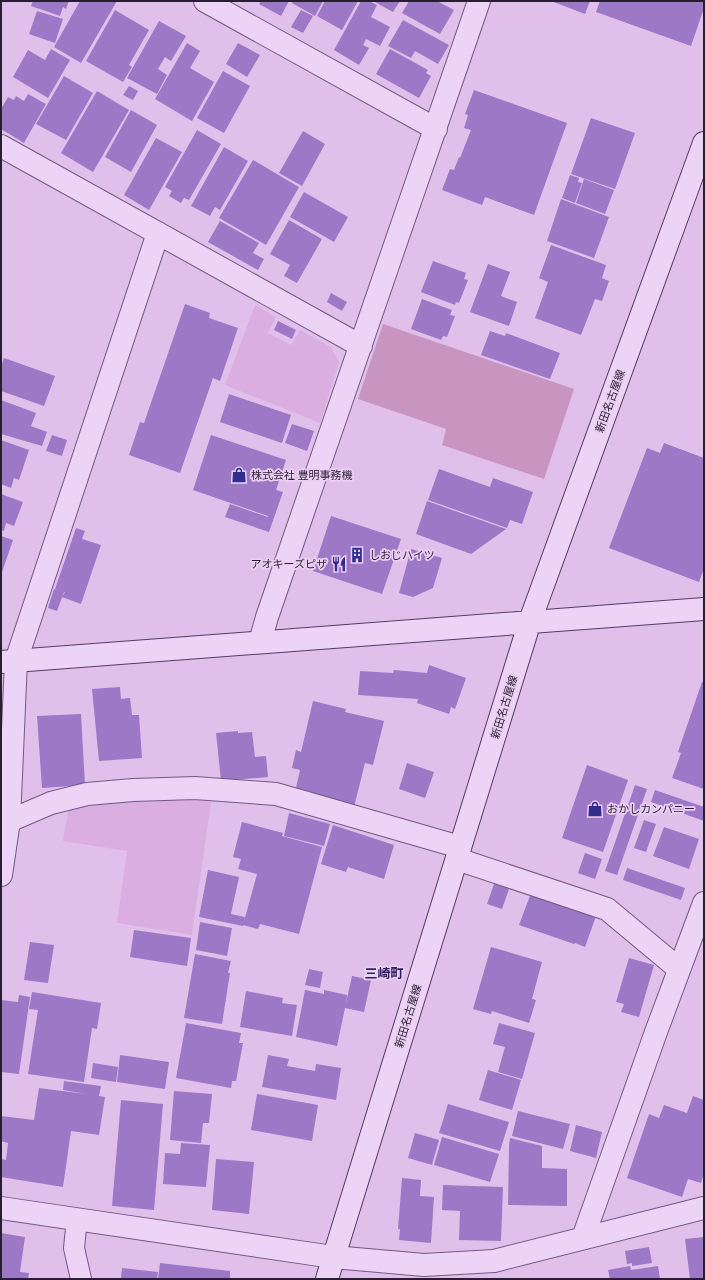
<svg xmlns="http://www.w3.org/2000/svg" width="705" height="1280" font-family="'IBM Plex Serif','Noto Sans JP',serif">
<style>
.farmland{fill:#daaee0}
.green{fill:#c895c0}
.building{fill:#9c78c7}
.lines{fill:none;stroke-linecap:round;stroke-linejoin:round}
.lane-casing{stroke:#715983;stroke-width:22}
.street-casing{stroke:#715983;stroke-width:24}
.secondary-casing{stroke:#523c65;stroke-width:24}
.lane{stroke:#edd3f6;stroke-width:20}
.street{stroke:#edd3f6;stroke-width:22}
.secondary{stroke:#edd3f6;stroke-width:22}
.labels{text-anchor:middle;stroke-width:3.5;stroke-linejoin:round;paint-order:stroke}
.street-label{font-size:11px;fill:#291d33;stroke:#eacff3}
.poi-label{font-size:11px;fill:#291d33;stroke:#eacff3;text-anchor:start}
.quarter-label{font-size:13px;font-weight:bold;fill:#2e1f5e;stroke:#eacff3}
</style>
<rect width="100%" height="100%" fill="#e0c0eb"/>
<path class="farmland" d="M255 305 276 317 268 333 291 345 300 330 331 347 339 362 320 423 225 385Z
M212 796 192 935 117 923 127 851 63 841 69 805Z"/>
<path class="green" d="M383 324 574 389 544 479 442 445 446 429 358 399Z"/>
<path class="building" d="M33 1H69L66 9 63 7 60 16 31 6Z
M80 1H117L81 63 54 47Z
M261 1H289L281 16 259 4Z
M293 1H323L315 16 292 3Z
M325 1H358L342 30 317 16Z
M361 1H369L377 5 371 17 390 27 380 46 366 39 363 45 369 48 359 65 334 50Z
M373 1H400L393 12Z
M409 1H437L454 10 440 34 402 13Z
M551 1H590L585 14Z
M600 1H704V8L691 46 596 12Z
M115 10 149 30 129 65 132 67 123 82 86 61Z
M301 10 313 16 303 33 291 27Z
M37 11 63 19 55 43 29 34Z
M403 20 449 45 438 64 415 51 411 58 388 46Z
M159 21 186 36 171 61 165 57 158 69 167 75 157 94 127 78Z
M187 43 200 51 190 68 214 82 192 121 155 99Z
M238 43 260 55 247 77 226 64Z
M51 49 70 60 48 98 13 77 28 50 45 60Z
M390 49 428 70 426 73 431 76 419 98 376 74Z
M223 71 250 86 224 133 197 118Z
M64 76 93 93 66 140 36 124Z
M129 86 138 91 133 100 123 95Z
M474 90 567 123 534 215 485 197 482 205 442 190 450 169 454 170 459 157 460 158 471 130 464 128 468 115 465 114Z
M97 91 129 110 93 172 61 153Z
M28 94 46 104 24 143 1 129V109L8 97 14 100 16 96 24 101Z
M131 110 157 125 131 172 105 157Z
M591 118 635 133 615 189 571 174Z
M197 130 221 144 189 200 184 198 181 203 169 196 172 191 165 187Z
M303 131 325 144 302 186 279 173Z
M156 138 182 152 149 210 124 195Z
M224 147 248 161 220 210 215 207 210 216 191 206Z
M253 160 299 187 266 245 219 218Z
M570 175 579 178 578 182 582 183 575 203 562 198Z
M584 179 614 190 605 214 576 203Z
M304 192 348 217 334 242 290 217Z
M561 199 609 217 594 258 547 241Z
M289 220 322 239 297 283 284 276 290 265 270 254Z
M220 221 259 243 253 253 264 259 258 270 208 242Z
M551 245 606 265 602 278 609 281 602 301 595 299 581 335 535 318 548 282 539 278Z
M433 261 466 273 464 279 468 280 459 303 456 302 455 305 421 292Z
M488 264 510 272 501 296 517 302 509 326 470 312Z
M331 293 347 302 342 311 327 302Z
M422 299 452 310 450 315 455 316 447 337 443 336 441 340 411 329Z
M185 304 210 313 209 318 238 328 220 381 213 378 180 473 129 455 140 422 144 423Z
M278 321 296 330 292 339 274 330Z
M490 331 505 336 506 333 560 353 550 379 481 355Z
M4 358 55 376 44 406 1 391V367Z
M229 394 291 415 282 443 220 422Z
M1 400 36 413 31 426 47 432 42 446 1 434Z
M292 424 314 431 307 451 285 443Z
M52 435 67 440 62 456 46 451Z
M211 435 286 460 276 490 283 492 269 532 225 517 230 504 268 517V516L193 490Z
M1 440 29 450 19 480 14 478 11 488 1 484Z
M664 443 704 458V568L699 582 609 548 647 448 660 453Z
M439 469 490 487 493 478 533 492 522 524 510 520 507 528 428 500Z
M1 494 23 502 14 526 6 523 4 531 1 530Z
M427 501 506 529 471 554 416 534Z
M331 516 401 539 382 594 313 571Z
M76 528 85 531 82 539 101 545 81 604 62 597 65 592H64L57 611 48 608 54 589 62 591 55 589Z
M1 536 13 540 1 575Z
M411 549 442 558 433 588 413 597 399 593Z
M429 665 466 678 455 709 451 707 449 714 417 703 418 699 358 695 360 671 393 673 394 670 427 673Z
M702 682 704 683V789L672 778 681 753 678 752Z
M120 687 121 699 130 698 132 715H139L142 758 99 761 92 689Z
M313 701 346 709 345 712 384 721 373 765 365 763 354 807 295 792 300 770 292 768 296 750 301 752Z
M81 714 85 785 42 788 37 716Z
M238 731V733L252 732 255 757 266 756 268 777 221 781 216 733Z
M407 763 434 772 425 798 399 789Z
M587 765 628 780 603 852 562 838Z
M635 785 647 789 617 875 605 871Z
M655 790 704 807V821L651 802Z
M289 813 330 824 324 846 284 836Z
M644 820 656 824 646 852 634 848Z
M242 822 283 833 282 836 322 847 299 934 260 924 258 929 243 925 257 874 238 869 241 859 233 857Z
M333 825 394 845 384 879 348 867 346 872 321 864Z
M664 827 699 839 689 869 653 856Z
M585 853 602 859 595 879 578 873Z
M627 868 685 888 681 900 623 880Z
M208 870 239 877 231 914 245 917 243 926 199 917Z
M495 881 510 886 502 909 487 904Z
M531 893 596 916 585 947 575 943 574 944 519 925Z
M200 922 232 928 227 956 196 950Z
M134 930 191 938 187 966 130 957Z
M30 942 54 945 48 983 24 980Z
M491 947 542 962 532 999 536 1000 529 1023 492 1011 491 1014 473 1009Z
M195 954 231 961 228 973H230L222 1024 184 1018Z
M629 958 654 965 639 1017 621 1012 624 1004 616 1002Z
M309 969 323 972 320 988 305 985Z
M352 976 371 980 364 1012 345 1008 337 1046 296 1037 305 990 324 994V990L347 995 346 1003Z
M246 991 283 998 282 1003 297 1005 292 1036 240 1027Z
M32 992 101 1003 97 1029 92 1028 84 1082 28 1074 38 1010 29 1009Z
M19 995 30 997 19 1074 1 1072V1000L18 1002Z
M186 1023 241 1033 239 1043H243L236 1081H232L231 1088 176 1078Z
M499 1023 535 1033 522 1079 498 1072 505 1047 493 1044Z
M120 1055 169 1062 165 1089 117 1082Z
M268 1055 289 1059 287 1066 315 1071 316 1064 341 1068 336 1100 262 1087Z
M93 1063 118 1067 116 1082 91 1078Z
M488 1070 521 1080 512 1110 479 1100Z
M64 1081 101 1086 99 1096 105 1097 99 1135 71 1131 63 1187 1 1177V1159L6 1160 8 1143 1 1141V1116L34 1120 39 1088 86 1094 63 1090Z
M174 1091 212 1094 209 1123H203L201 1143 170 1140Z
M257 1094 318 1105 312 1141 251 1130Z
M693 1096 704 1100V1173L701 1183 688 1179 682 1197 627 1178 649 1114 659 1118 664 1105 687 1113Z
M121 1100 163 1104 154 1210 112 1206Z
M448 1104 509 1122 500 1151 439 1133Z
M518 1111 570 1124 563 1149 512 1136Z
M576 1125 602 1132 596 1158 570 1151Z
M415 1133 439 1140 432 1165 408 1158Z
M442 1137 499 1154 490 1182 434 1165Z
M510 1138 542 1146V1168L567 1169V1206L508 1205 509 1145Z
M181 1143 210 1145 206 1187 163 1184 165 1153 180 1154Z
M216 1159 254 1162 249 1214 212 1210Z
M402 1178 421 1180 420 1196 434 1197 431 1243 399 1240 400 1229H398Z
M443 1185 503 1187 501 1241 459 1240 460 1211 442 1210Z
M1 1233 25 1237 20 1272 29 1273 28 1279H1Z
M704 1237V1279H690L685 1239Z
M649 1247 652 1263 632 1266V1263L627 1264 625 1251Z
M160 1263 230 1271V1279H158Z
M630 1266 631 1270 658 1266 660 1279H610L608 1270Z
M122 1268 158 1272 157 1279H121Z"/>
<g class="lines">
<g class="lane-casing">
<path id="lane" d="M77 1219 74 1248 81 1279"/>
</g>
<g class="street-casing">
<path id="street" d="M205 1 436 129
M1 146 361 346
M260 642 267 617 479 1
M9 821 51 803 87 794 133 790 195 788 276 794 460 847
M457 859 607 909 679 969
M1 875 9 821 16 661 158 233
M1 1208 333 1257 424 1265 494 1261 704 1208
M583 1238 656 1032 704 903"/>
</g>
<g class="secondary-casing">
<path id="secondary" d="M1 662 704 609
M327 1279 530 621 704 143"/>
</g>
<use href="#lane" class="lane"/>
<use href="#street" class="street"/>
<use href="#secondary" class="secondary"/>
</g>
<defs>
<g id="shop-bare" transform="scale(1.2)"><path d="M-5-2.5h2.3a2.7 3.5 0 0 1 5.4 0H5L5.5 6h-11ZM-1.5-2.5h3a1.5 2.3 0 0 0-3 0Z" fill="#302d8f" stroke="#eacff3" stroke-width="2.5" paint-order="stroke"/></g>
<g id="building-bare" transform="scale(1.2)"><path d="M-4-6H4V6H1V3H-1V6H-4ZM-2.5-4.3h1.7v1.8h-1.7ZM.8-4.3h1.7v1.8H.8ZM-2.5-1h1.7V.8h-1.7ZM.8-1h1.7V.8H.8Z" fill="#302d8f" stroke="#eacff3" stroke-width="2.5" paint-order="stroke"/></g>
<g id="restaurant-bare" transform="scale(1.2)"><path d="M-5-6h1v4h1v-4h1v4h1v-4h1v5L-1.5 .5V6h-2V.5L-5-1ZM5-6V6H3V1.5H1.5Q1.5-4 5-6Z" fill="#302d8f" stroke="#eacff3" stroke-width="2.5" paint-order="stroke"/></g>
</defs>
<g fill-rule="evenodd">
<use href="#shop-bare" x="239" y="475"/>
<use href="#building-bare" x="357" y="555"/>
<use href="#restaurant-bare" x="339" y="564"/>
<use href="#shop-bare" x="595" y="809"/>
</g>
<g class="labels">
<g class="street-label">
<text transform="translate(610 401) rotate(-70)" y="4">新田名古屋線</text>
<text transform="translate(504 707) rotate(-73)" y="4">新田名古屋線</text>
<text transform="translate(408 1016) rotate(-73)" y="4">新田名古屋線</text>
</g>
<g class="poi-label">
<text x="251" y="479">株式会社 豊明事務機</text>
<text x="369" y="559">しおじハイツ</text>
<text x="327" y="568" text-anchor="end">アオキーズピザ</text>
<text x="607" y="813">おかしカンパニー</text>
</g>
<g class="quarter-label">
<text x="384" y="978">三崎町</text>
</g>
</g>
<rect width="705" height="1280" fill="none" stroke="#291d33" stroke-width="4"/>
</svg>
